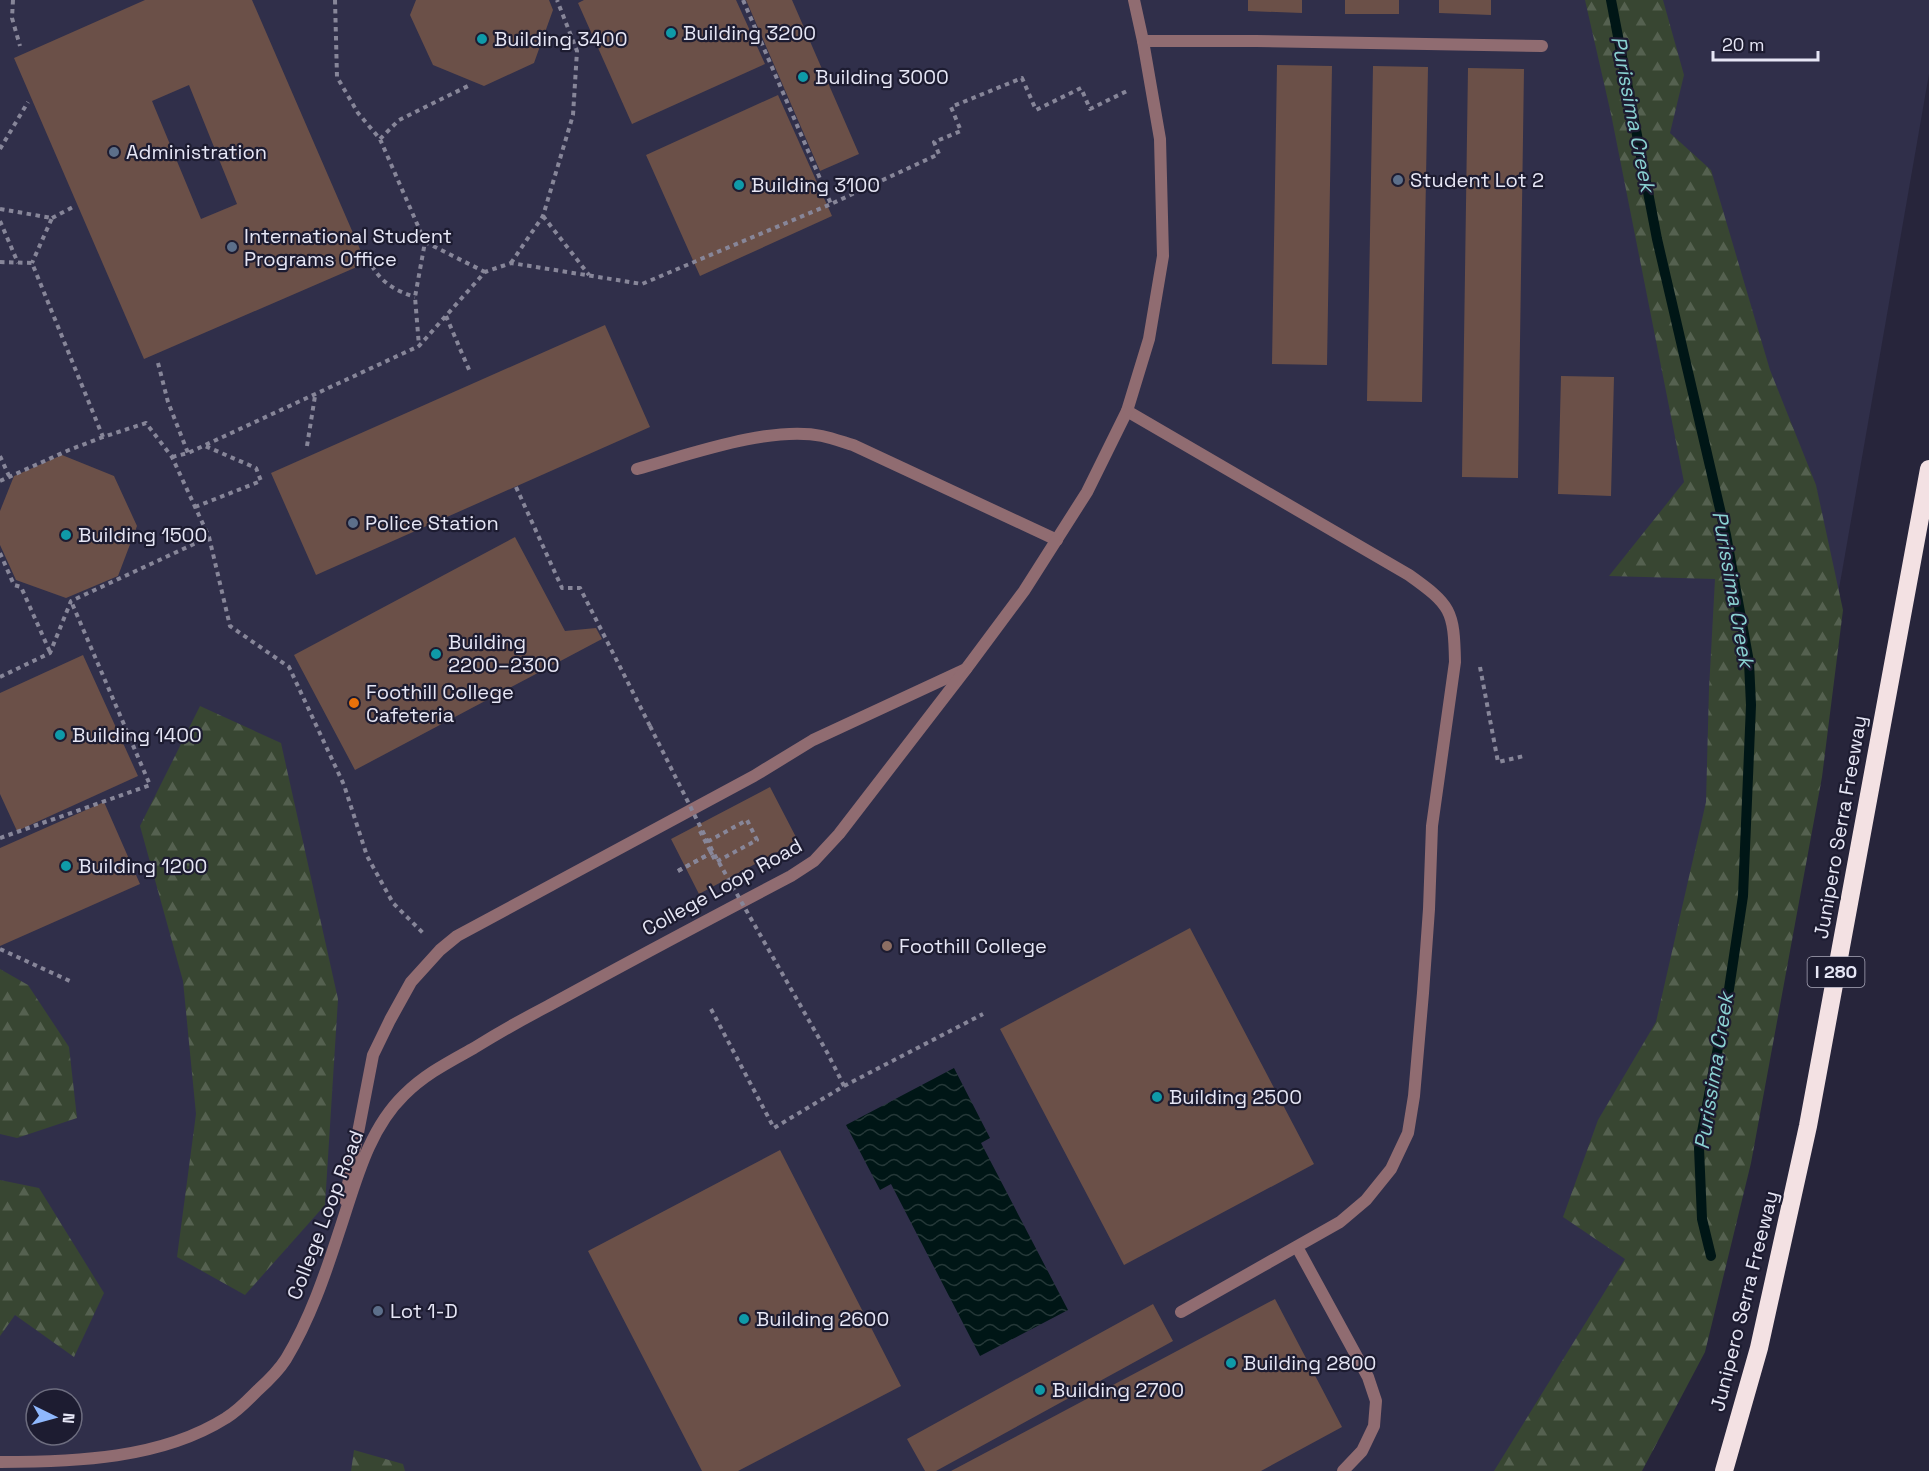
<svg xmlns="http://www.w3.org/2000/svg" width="1929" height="1471" font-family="'Space Grotesk',sans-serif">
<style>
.built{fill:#302f4a;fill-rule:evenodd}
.forest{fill:url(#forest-firs)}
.water{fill:url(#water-waves)}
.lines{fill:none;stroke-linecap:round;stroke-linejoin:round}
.stream{stroke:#001616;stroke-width:10}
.building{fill:#6b5048;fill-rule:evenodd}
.path{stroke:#878699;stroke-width:4;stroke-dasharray:4.5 4.5;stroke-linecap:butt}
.lane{stroke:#906c71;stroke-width:12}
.street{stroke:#906c71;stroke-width:12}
.highway{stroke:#f3e1e3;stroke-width:18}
.path-bridge{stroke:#878699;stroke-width:4;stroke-dasharray:4.5 4.5;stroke-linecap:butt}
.culture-dot{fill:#0f9aa8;stroke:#1d1c31;stroke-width:2}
.service-dot{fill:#5c6f8a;stroke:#1d1c31;stroke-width:2}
.food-dot{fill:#e8710a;stroke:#1d1c31;stroke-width:2}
.education-dot{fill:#8d6e63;stroke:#1d1c31;stroke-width:2}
.labels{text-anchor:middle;stroke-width:4.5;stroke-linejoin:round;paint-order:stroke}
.shield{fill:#1d1c31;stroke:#aaa9ba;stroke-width:1.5}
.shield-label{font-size:18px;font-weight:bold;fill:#e6e6f5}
.poi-label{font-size:20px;fill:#e6e6f5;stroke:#1d1c31;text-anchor:start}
.street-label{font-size:20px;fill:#e6e6f5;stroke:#1d1c31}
.water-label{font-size:21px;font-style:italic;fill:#8ad2d2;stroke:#1d1c31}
</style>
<defs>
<pattern id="forest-firs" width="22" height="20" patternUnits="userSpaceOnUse" patternTransform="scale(1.5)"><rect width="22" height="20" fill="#384632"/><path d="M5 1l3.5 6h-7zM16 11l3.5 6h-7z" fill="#556150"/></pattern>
<pattern id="water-waves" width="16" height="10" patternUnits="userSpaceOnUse" patternTransform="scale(1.5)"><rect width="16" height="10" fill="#001616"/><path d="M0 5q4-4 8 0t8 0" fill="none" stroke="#253838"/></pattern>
</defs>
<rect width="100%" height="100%" fill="#27253b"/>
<path class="built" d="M0 0H1929V74L1842 572 1705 1320 1641 1471H0ZM36 1399H72V1435H36Z"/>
<path class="forest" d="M1585 0H1663L1684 75 1670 133 1711 170 1770 370 1816 485 1843 610 1822 777 1751 1163 1705 1352 1642 1471H1494L1625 1259 1563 1217 1598 1120 1656 1022 1706 802 1709 689 1715 579 1609 576 1684 482 1611 114Z
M200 706 281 743 338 999 325 1205 245 1295 177 1257 196 1114 183 981 140 826Z
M0 969 28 985 69 1047 77 1118 17 1138 0 1134Z
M0 1180 39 1188 104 1293 74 1357 15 1315 0 1336Z
M354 1450 403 1464 405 1471H351Z"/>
<path class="water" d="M954 1068 990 1138 981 1143 1068 1310 980 1356 891 1184 880 1190 846 1125Z"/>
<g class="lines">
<path class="stream" d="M1611 0 1657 239 1726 535 1749 662 1751 705 1743 896 1729 989 1699 1148 1702 1219 1711 1256"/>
</g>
<path class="building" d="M145 0H252L366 263 144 359 14 58ZM189 85 237 204 201 219 152 101Z
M416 0H549L553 10 534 63 484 86 433 65 410 15Z
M584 0H736L765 64 632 124 578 3Z
M746 0H792L859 154 820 171Z
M1248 0H1302V13L1248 11Z
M1345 0H1399V14H1345Z
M1439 0H1491V15L1439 13Z
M1277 65 1332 66 1327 365 1272 364Z
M1373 66 1428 67 1422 402 1367 401Z
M1468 68 1524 69 1518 478 1462 477Z
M778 95 832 216 700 276 646 155Z
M605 325 650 427 316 575 271 473Z
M1561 376 1614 377 1611 496 1558 494Z
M62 455 114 476 137 526 118 576 66 598 16 580 0 545V511L14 476Z
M515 537 565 631 596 628 602 639 355 770 294 655Z
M83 655 138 776 17 831 0 794V693Z
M770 787 798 841 699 894 671 839Z
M104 802 140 884 0 946V848Z
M1190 928 1314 1164 1124 1265 1000 1029Z
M780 1150 901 1386 738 1471H702L588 1251Z
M1275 1299 1342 1427 1261 1471H951Z
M1153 1304 1173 1341 936 1471H925L907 1439Z"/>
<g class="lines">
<path class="path" d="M13 0 12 18 20 46
M335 0 337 77 358 113 380 139 425 242 415 297 419 346
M743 0 831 204
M380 139 399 120 470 85
M0 149 28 102
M0 209 52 218 32 263
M543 216 589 275
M52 218 75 206
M0 221 18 263
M425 242 485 272
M0 262 32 263 103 437 146 423 172 457 209 537 230 626 289 667 344 785 367 856 393 903 425 935
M511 263 543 216 573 115 577 51 557 0
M372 266C382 283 396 291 415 297
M446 316 470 372
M158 363 168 402 188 453
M307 446 315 396
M0 456 9 476
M172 457 188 453 419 346 485 272 511 263 642 284 831 204 939 154 934 142 961 131 951 107 1022 78 1036 110 1081 88 1090 109 1129 90
M0 481 69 450 103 437
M516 487 562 588H580L650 726
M195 507 261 481 256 468 205 446
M0 553 14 585 21 587 50 652
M1480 667 1498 762 1524 756
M0 677 50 653 71 601 209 537
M700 831 716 862 757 840 747 820 707 842
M0 838 150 785 71 601
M678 871 711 853
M0 949 72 982
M711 1009 774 1128 844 1086 828 1054
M844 1086 983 1014"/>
<path class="lane" d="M1143 41H1256L1542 46
M1127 411 1409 575C1451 605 1454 610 1455 662L1432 826 1429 909 1423 993 1414 1096 1408 1133 1391 1169 1366 1200 1340 1222 1181 1312
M637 469C688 455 771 425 822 436 832 438 843 442 853 445L1057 540
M345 1200 373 1055 390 1020 411 982 440 950 457 936 754 776 813 740 966 669
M1297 1247 1368 1377 1376 1401 1374 1426 1362 1451 1343 1471"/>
<path class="street" d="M0 1462C75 1462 161 1459 226 1418 238 1411 248 1400 258 1390 268 1381 279 1370 286 1359 310 1319 325 1275 339 1232 355 1185 367 1131 404 1095 425 1074 449 1062 474 1048 498 1033 523 1019 548 1006 628 962 709 919 791 876L814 861 839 834 966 669 1024 591 1087 492 1127 411 1149 339 1163 256 1160 139 1143 41 1134 0"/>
<path class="highway" d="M1724 1471 1759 1348 1808 1126 1929 469"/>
<path class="path-bridge" d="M650 726 713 852 828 1054
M678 871 713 852"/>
</g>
<g class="culture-dot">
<circle cx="671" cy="33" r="6"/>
<circle cx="482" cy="39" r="6"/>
<circle cx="803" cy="77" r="6"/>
<circle cx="739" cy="185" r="6"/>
<circle cx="66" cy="535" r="6"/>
<circle cx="436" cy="654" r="6"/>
<circle cx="60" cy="735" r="6"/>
<circle cx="66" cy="866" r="6"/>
<circle cx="1157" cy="1097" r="6"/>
<circle cx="744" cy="1319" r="6"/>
<circle cx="1231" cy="1363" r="6"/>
<circle cx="1040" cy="1390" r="6"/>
</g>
<g class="service-dot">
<circle cx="114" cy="152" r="6"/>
<circle cx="1398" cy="180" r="6"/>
<circle cx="232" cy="247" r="6"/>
<circle cx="353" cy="523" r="6"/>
<circle cx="378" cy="1311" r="6"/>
</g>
<circle class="food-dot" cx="354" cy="703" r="6"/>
<circle class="education-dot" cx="887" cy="946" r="6"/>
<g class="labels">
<rect class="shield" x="1807.5" y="957" width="57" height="30" rx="4.5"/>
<g class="shield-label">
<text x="1836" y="978">I 280</text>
</g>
<g class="poi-label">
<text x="683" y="40">Building 3200</text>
<text x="494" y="46">Building 3400</text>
<text x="815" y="84">Building 3000</text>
<text x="126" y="159">Administration</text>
<text x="1410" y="187">Student Lot 2</text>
<text x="751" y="192">Building 3100</text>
<text x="244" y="243">International Student<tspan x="244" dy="23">Programs Office</tspan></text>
<text x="365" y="530">Police Station</text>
<text x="78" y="542">Building 1500</text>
<text x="448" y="649">Building<tspan x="448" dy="23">2200–2300</tspan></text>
<text x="366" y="699">Foothill College<tspan x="366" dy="23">Cafeteria</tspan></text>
<text x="72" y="742">Building 1400</text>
<text x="78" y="873">Building 1200</text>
<text x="899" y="953">Foothill College</text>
<text x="1169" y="1104">Building 2500</text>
<text x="390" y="1318">Lot 1-D</text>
<text x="756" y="1326">Building 2600</text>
<text x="1243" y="1370">Building 2800</text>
<text x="1052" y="1397">Building 2700</text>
</g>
<g class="street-label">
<text transform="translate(1840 827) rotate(-80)" y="7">Junipero Serra Freeway</text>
<text transform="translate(722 887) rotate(-29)" y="7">College Loop Road</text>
<text transform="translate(325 1215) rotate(-69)" y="7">College Loop Road</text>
<text transform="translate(1744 1301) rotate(-76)" y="7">Junipero Serra Freeway</text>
</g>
<g class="water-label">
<text transform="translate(1633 114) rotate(79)" y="7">Purissima Creek</text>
<text transform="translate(1733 589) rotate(80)" y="7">Purissima Creek</text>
<text transform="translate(1714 1071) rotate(-81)" y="7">Purissima Creek</text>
</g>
</g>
<g transform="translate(54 1417) rotate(95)"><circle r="28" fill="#1d1c31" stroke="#6d6d7f" stroke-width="1.5"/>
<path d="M0-4.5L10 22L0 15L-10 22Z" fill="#8fb8fd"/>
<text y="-9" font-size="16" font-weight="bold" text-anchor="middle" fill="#e6e6f5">N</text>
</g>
<path d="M1713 51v9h105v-9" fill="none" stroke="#e6e6f5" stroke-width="3"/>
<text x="1722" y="51" font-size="18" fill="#e6e6f5" stroke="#1d1c31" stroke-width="4.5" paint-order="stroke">20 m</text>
</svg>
